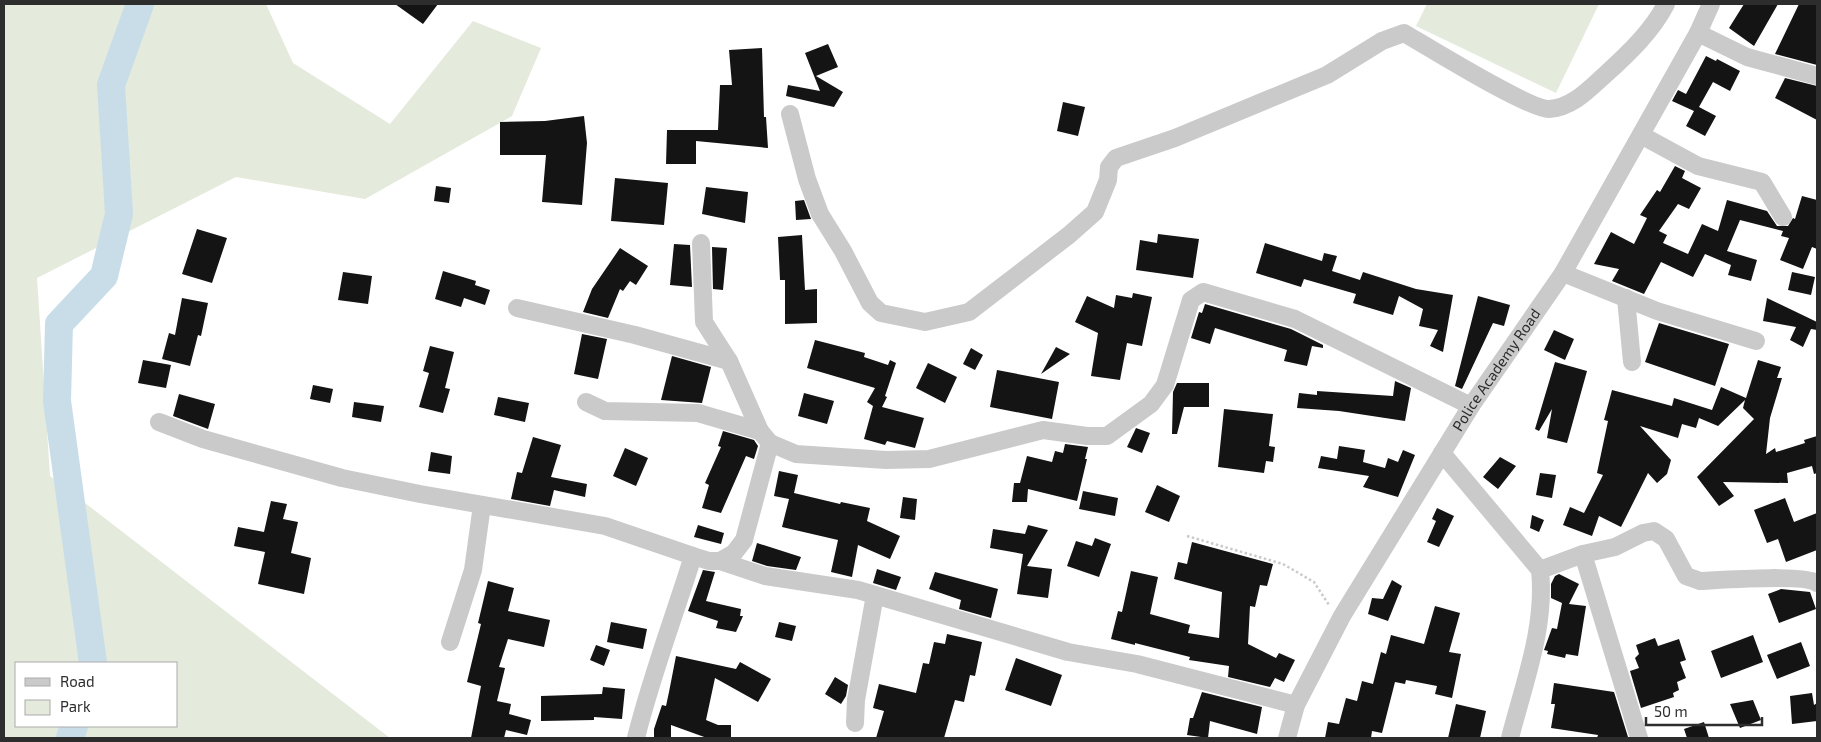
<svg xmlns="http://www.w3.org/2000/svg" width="1821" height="742" font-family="'Exo 2',sans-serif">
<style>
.green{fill:#e4eadc;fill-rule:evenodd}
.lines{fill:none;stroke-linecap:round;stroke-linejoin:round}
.river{stroke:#c9dde9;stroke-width:28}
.building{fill:#141414}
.path{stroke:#cacaca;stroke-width:2.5;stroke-dasharray:2.5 2.5;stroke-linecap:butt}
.minor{stroke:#cacaca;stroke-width:18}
.labels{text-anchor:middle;stroke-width:5;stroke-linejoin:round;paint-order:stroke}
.street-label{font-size:15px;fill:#2d2d2d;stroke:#fff}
</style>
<rect width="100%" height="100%" fill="#fff"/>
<path class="green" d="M4 4H266L293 63 390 124 473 21 541 48 512 116 365 199 236 177 37 278 50 476 390 738H4ZM16 663H176V726H16Z
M1427 4H1599L1556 93 1416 26Z"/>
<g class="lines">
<path class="river" d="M93 663 57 401 59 324 104 276 119 214 111 85 140 4
M70 738 74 726"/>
</g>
<path class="building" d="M395 4H438L423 24Z
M1744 4H1778L1754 46 1729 28Z
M1799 4H1817V65L1775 54Z
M828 44 838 67 816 76 843 92 834 107 786 96 788 85 820 91 805 53Z
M762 48 764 117H766L768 148 696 141V164H666L667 130H718L720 85H732L729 50Z
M1706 56 1716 61 1717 59 1740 71 1730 91 1713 82 1699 107 1716 116 1705 136 1686 126 1694 111 1672 101 1678 90 1686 94Z
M1785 78 1817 86V120L1775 98Z
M1063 102 1085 107 1078 136 1057 131Z
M584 116 587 143 582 205 542 202 546 155H500V122L545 121Z
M1675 166 1685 171 1682 178 1701 188 1689 209 1678 204 1659 231 1667 235 1663 243 1688 254 1702 224 1718 231 1727 200 1767 211 1777 226H1788L1793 218 1795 219 1802 196 1817 200V249L1812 247 1803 269 1780 260 1789 238 1781 236 1783 231 1740 220 1727 251 1757 260 1751 281 1728 275 1731 265 1705 254 1693 277 1661 262 1644 294 1612 281 1619 269 1594 264 1611 232 1634 244 1647 218 1640 215 1657 190 1660 192Z
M615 178 668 183 664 225 611 221Z
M436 186 451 188 449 203 434 201Z
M706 187 748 192 745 223 702 214Z
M804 200 811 219 796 220 795 201Z
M197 229 227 238 212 283 182 274Z
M1158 234 1199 239 1193 278 1136 270 1140 240 1157 243Z
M802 235 805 290 817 289V323L785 324V280H780L778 237Z
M1265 243 1322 261 1324 253 1337 256 1332 271 1360 280 1363 272 1416 289 1453 295 1443 352 1430 346 1438 330 1419 326 1423 309 1399 296 1393 315 1353 303 1356 294 1304 279 1301 287 1256 273Z
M674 244 690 245 692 287 670 285Z
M712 247 727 248 723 290 713 289Z
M620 248 648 266 636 285 630 281 623 291 620 289 608 318 583 312 592 289Z
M443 271 476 281 475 285 490 290 485 305 464 298 461 307 435 299Z
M343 272 372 276 368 304 338 300Z
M1792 272 1815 277 1811 295 1788 290Z
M1133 293 1152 297 1142 346 1127 343 1120 380 1091 376 1098 333 1075 322 1087 296 1114 308 1116 295 1132 298Z
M1478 296 1510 305 1504 326 1493 323 1462 389 1455 386Z
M182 298 208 303 201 336 198 335 190 366 162 359 169 333 175 335Z
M1767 298 1817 322V330L1811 329 1803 347 1790 340 1796 327 1763 321Z
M1205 304 1291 329 1323 345V348L1312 346 1307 366 1284 361 1287 350 1215 328 1210 344 1191 338 1199 312 1202 313Z
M1659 323 1729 344 1715 386 1645 362Z
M1554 330 1574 339 1565 360 1544 350Z
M582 334 607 339 598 379 574 374Z
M815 340 865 353 864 357 888 365 890 360 896 363 885 396 887 397 882 407 924 418 915 448 887 441 885 445 864 439 873 406 867 402 875 388 807 368Z
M430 346 454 352 445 388 450 389 443 413 419 407 429 373 423 371Z
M1056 347 1070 354 1041 374Z
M971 348 983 355 975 370 963 364Z
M672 356 711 367 702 403 661 400Z
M143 360 171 365 166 388 138 383Z
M1758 360 1781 367 1777 378H1782L1770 418 1766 454 1775 448 1776 452 1805 443 1804 440 1817 436V473L1814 474 1812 466 1787 473 1788 483 1723 482 1734 496 1719 506 1697 477 1754 419 1743 408 1745 400 1718 426 1699 418 1696 428 1682 424 1678 438 1640 426 1671 460 1667 474 1657 483 1648 473 1621 527 1599 516 1592 536 1563 525 1570 507 1584 513 1603 475 1597 473 1608 421 1604 420 1612 390 1672 406 1674 398 1712 410 1721 387 1746 398Z
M1555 362 1587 371 1567 443 1547 438 1552 409 1539 431 1535 429Z
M928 363 957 377 945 403 916 388Z
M997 370 1059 382 1052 419 990 407Z
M1395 381 1411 388 1405 421 1339 411 1297 408 1299 393 1317 395V391L1393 396Z
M1177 383H1209V407H1184L1177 434H1172L1173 392Z
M313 385 333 389 330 403 310 399Z
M804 393 834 401 827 424 798 416Z
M179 394 215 404 208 429 173 416Z
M498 397 529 403 525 422 494 415Z
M354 402 384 406 381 422 352 417Z
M1224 409 1273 414 1269 446 1275 447 1273 462 1266 461 1264 473 1218 467Z
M1136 428 1150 433 1142 453 1127 447Z
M723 431 754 440 758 446 754 459 746 456 721 513 702 508 709 485 705 483 721 447 718 446Z
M533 437 561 445 551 477 587 484 585 497 554 490 550 506 511 499 517 472 522 473Z
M1065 444 1088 447 1085 459H1087L1077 501 1028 489 1027 502H1012L1014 483H1020L1027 456 1052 462 1055 451 1063 453Z
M1339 446 1365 450 1363 462 1385 468 1388 458 1398 462 1403 450 1415 455 1398 497 1363 487 1369 476 1318 468 1321 456 1337 459Z
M625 448 648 458 636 486 613 476Z
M431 452 452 456 450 474 428 471Z
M1500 457 1516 466 1498 489 1483 477Z
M779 471 798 475 794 493 840 504 841 502 870 508 867 521 900 536 890 559 858 545 852 577 831 572 838 540 782 527 789 499 774 496Z
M1540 473 1556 475 1552 498 1536 495Z
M1157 485 1180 496 1169 522 1145 512Z
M1083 491 1118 498 1115 516 1079 509Z
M903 497 917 499 915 520 900 518Z
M1785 498 1794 522 1817 513V550L1786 562 1778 539 1767 543 1754 510Z
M271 501 287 504 283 519 298 522 291 553 311 558 304 594 258 584 265 552 234 546 238 527 264 532Z
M1437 508 1454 516 1439 547 1427 542 1436 521 1432 519Z
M1532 515 1544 520 1539 532 1530 528Z
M698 525 724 533 721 544 694 537Z
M1028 525 1048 530 1027 566 1052 569 1048 598 1017 594 1023 554 990 548 993 529 1025 534Z
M1095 538 1111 544 1099 577 1067 566 1076 541 1092 546Z
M1192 542 1273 564 1267 586 1260 585 1255 607 1250 606 1248 644 1276 658 1279 653 1295 660 1284 682 1275 678 1270 687 1228 677 1229 666 1189 660 1190 657 1135 643V645L1111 639 1118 611 1122 612 1131 571 1158 577 1150 614 1190 625 1188 633 1219 638 1222 592 1174 579 1178 562 1187 564Z
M757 543 801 557 796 570 767 566 752 561Z
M877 569 901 577 896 590 873 583Z
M703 570 715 572 706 601 741 609 740 616H743L736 632 716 628 718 621 688 611Z
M935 572 998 589 991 618 959 609 961 600 929 589Z
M1559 574 1579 584 1569 604 1586 606 1578 656 1566 654 1565 658 1547 654 1548 651 1544 650 1552 628 1557 629 1562 603 1551 598V584L1555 576Z
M1392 580 1402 586 1388 621 1368 614 1372 598 1383 599Z
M488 581 514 588 508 611 550 620 544 647 508 639 499 667 505 668 497 701 511 704 509 714 531 720 527 735 506 730 504 738H471L481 686 467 682 481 624 478 623Z
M1781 589 1810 592 1816 609 1779 623 1768 594Z
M1435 606 1460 613 1449 652 1461 654 1452 698 1435 694 1437 686 1406 680 1405 684 1395 682 1382 733 1372 731 1371 738H1325L1328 722 1339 724 1346 698 1357 701 1362 681 1373 684 1381 652 1386 654 1391 635 1424 644Z
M611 622 647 629 643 649 607 642Z
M779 622 796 626 792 641 775 637Z
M947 634 982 642 975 676 970 675 964 702 955 700 944 738H876L884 711 873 708 879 684 916 693 923 663 929 664 934 642 945 644Z
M1753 635 1763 662 1721 678 1711 651Z
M1655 638 1658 646 1679 639 1686 660 1680 662 1686 678 1677 682 1679 690 1673 693 1674 697 1641 708 1630 671 1639 668 1635 658 1639 654 1636 645Z
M1801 642 1810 666 1777 679 1767 655Z
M596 645 610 650 604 666 590 660Z
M676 656 736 669 740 662 771 679 758 702 715 678 706 720 718 725H731V738H707L671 725V738H654V729L662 705 666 706 669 692 671 693 669 692Z
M1016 658 1062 675 1051 706 1005 690Z
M835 677 848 685 846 696 841 704 825 694Z
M1554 683 1614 692 1628 737 1597 738 1598 735 1551 728 1555 704H1551Z
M603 687 625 689 622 719 594 717V720L541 721V696L602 694Z
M1202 692 1262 707 1257 734 1210 721 1208 738 1187 735 1190 718H1193Z
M1812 693 1814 705 1817 703V721L1792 724 1790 696Z
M1753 700 1761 720 1740 728 1730 704Z
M1456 704 1486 711 1480 738H1448Z
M1704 722 1709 738H1687L1684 729Z"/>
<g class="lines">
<path class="path" d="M1187 536 1283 564 1314 582 1329 605"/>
<g class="minor">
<path d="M1698 33 1747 57 1817 76"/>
<path d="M790 114 807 179 820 214 843 251 870 303 881 313 925 322 969 312 1069 235 1095 212 1108 180 1109 167 1116 158 1175 138 1327 75 1382 41 1404 33C1428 47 1528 109 1549 109 1573 108 1591 87 1607 73 1629 53 1652 31 1666 4"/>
<path d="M1641 135 1698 166 1762 182 1783 217"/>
<path d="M701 243 704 322 729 361 760 431 770 443 796 454 886 460 929 459 1043 430 1087 436H1107L1151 404 1165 385 1191 300 1203 292 1295 319 1471 406"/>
<path d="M1563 273 1657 311 1756 341"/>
<path d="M1626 298 1632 362"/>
<path d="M517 308 635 335 729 361"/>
<path d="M586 402 605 411 698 413 760 431"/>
<path d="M159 422 203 439 342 478 420 494 605 526 693 556 709 561H720L765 576 858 590 1068 652 1137 664 1296 705"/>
<path d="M1442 453 1540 570C1546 627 1524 683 1510 738"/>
<path d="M1583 554 1639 738"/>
<path d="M720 561 734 553 744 540 770 443"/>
<path d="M1540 570 1583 554 1615 547 1643 533 1654 531 1666 539 1686 576 1700 581C1721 580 1804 574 1817 583"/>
<path d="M450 642 473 570 482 505"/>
<path d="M855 723 856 700 875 595"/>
<path d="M636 738C651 677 674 617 693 556"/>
<path id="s1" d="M1287 738 1296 705 1342 616 1471 406 1563 273 1698 33 1711 4"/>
</g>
</g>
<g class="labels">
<g class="street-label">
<text dy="5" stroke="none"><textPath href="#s1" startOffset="425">Police Academy Road</textPath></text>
</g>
</g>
<rect width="1821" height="742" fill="none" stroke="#2d2d2d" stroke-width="10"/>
<rect x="15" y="662" width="162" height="65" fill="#ffffff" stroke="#ababab"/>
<rect x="25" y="678" width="25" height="8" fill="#cacaca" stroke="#ababab"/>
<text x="60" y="687" font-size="15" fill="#2d2d2d">Road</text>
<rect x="25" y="700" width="25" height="15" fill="#e4eadc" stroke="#ababab"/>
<text x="60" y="712" font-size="15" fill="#2d2d2d">Park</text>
<path d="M1646 717v8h116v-8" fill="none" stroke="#2d2d2d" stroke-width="2.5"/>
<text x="1654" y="717" font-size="15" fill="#2d2d2d" stroke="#ffffff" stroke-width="4" paint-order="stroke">50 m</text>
</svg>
